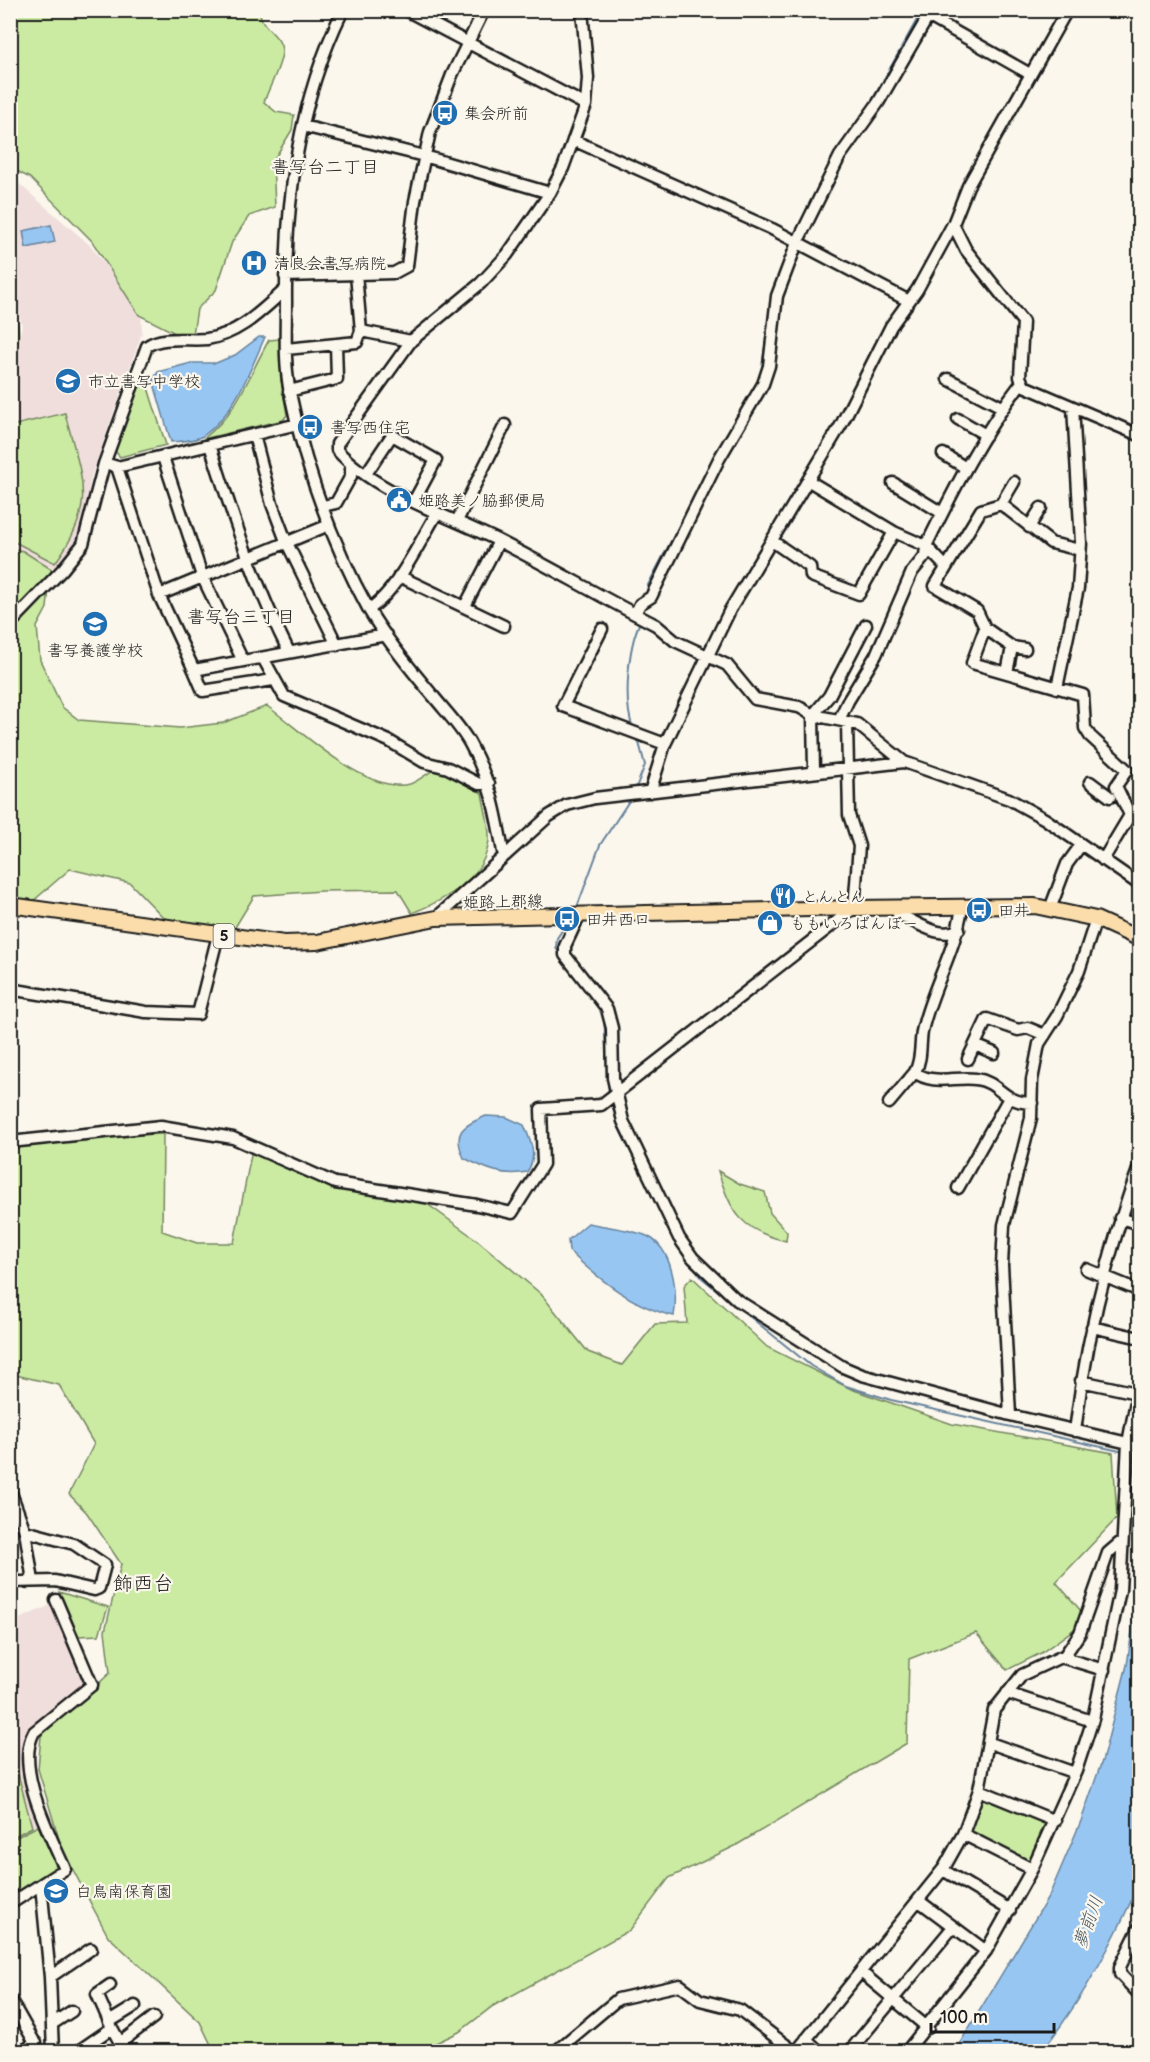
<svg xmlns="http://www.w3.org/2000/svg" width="1150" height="2062" font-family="'Balsamiq Sans','Klee One',sans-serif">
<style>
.built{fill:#f0dedd}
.green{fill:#cbeba3;stroke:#748460;stroke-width:1.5}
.water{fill:#98c6f2;stroke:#66829c;stroke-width:1.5}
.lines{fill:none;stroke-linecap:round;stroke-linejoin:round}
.stream{stroke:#66829c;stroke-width:2}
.minor-casing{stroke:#1c1c1c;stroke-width:15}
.major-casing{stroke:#1c1c1c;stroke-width:18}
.minor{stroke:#fbf7ec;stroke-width:10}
.major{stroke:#faddab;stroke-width:14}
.labels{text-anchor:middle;stroke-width:4.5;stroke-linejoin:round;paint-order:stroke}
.shield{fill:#fbf7ec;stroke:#5f5e5a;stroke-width:1.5}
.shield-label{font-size:15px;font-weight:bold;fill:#1c1c1c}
.poi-label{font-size:16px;fill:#1c1c1c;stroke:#fbf7ec;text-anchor:start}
.street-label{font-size:16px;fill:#1c1c1c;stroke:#fbf7ec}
.neighbourhood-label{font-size:18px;fill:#1c1c1c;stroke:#fbf7ec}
.water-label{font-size:18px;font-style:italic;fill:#475867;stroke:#fbf7ec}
.quarter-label{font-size:20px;fill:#1c1c1c;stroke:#fbf7ec}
</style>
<rect width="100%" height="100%" fill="#fbf7ec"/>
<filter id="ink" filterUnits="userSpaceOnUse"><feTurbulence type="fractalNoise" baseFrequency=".0167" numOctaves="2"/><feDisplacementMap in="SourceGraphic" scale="12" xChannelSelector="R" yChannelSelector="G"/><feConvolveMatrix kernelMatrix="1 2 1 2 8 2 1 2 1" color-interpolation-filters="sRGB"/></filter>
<g filter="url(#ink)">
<path class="built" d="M10 176 91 246 141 311 142 333 92 474 81 528 75 543 56 569 10 545 11 368 22 326 11 280Z
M53 1604 85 1685 31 1729 24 1744 23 1764 59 1865 58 1870 11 1900V1619H19Z"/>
<path class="green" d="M10 11H260C259 28 283 35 282 52 281 67 269 87 264 102L276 112 294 115 292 130 273 161 275 207 249 216 232 242 216 290 197 309 193 334 179 335 139 315 92 241 30 178 11 168Z
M10 294C19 323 23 337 11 366Z
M280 339 281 380 287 415 283 420 203 439C240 410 247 378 269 340Z
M144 375 166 445 120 457 115 451Z
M65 413C81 477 99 504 55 563L11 540V426Z
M10 548 23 551 51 569 47 608 37 627 40 660 62 707 79 720 180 728 223 723 267 706C301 730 366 795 410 784 419 781 429 772 438 767L482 793C484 807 490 825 489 840 485 879 445 900 412 913L398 890 321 891 254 896 234 929 165 919 130 883 70 869 32 902 11 898Z
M163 1134 162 1231 197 1243H234L252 1149 342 1185 405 1188 477 1240 541 1294 588 1352 622 1365 655 1324 687 1323 684 1286 692 1277 767 1347 851 1389 952 1424 1113 1453 1117 1518 1056 1582 1088 1619 1041 1653 1007 1670 976 1633 909 1659 907 1743 735 1846 669 1878 630 1930 493 2006 459 2032 419 2051H214L200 2022 108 1936 62 1849 38 1769 41 1736 110 1673 105 1631 121 1564 87 1513 69 1494 94 1444 59 1385 11 1374V1147L68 1138Z
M718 1171 740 1184 765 1192 770 1213 787 1232 786 1241C741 1231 731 1212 718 1171Z
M59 1592 108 1607 99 1635 79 1636Z
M11 1747 32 1827 11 1838H10Z
M984 1796 1046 1822 1048 1826 1032 1860 1026 1861 970 1834 968 1830 980 1798Z
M38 1826 57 1865 56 1869 18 1893 11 1881V1840Z"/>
<path class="water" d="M51 225 55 242 26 248 23 231Z
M259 337H265C250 370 235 414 203 436 195 441 180 441 171 442L153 380 158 372 191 363H216L235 355Z
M486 1116 506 1117 524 1125C531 1142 538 1156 527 1172 503 1177 486 1169 464 1158 452 1132 462 1126 486 1116Z
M588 1223C606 1227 630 1229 647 1236 673 1248 678 1292 674 1316 635 1308 598 1279 569 1251L568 1240Z
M1139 1491V1883C1113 1944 1083 1999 1042 2051H955L1049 1896 1081 1821 1103 1758 1127 1665 1133 1624Z"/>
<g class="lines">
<path class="stream" d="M867 110 919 16
M803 219 823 178
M761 374 773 293
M646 597 648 585 722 444
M633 728C623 702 628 647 640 622
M635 790 645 765 638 739
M576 910 600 845 631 798
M569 920 557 938 556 948 571 971
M597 1004 604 1017 609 1095
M611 1101 618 1126 656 1202
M690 1262 702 1278 811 1366 846 1386 891 1400 1124 1452
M1132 1454 1140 1455"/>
<g class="minor-casing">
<path id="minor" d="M343 10C298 102 285 201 286 302 286 332 284 363 290 393 305 467 332 543 369 610 387 641 411 670 434 697 446 712 461 727 470 744 490 780 496 811 503 852L506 855
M406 10 586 105
M582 10 588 78 586 105 563 168 550 193 507 255 481 283 411 341 337 444V450C374 492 449 516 499 541 552 568 603 598 656 625L675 641 727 665 755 699 799 707 813 715 857 724 904 762
M917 10 1030 74
M303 126 424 156 550 193
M573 140 772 229 907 300
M953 224 966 250 1023 322 1020 377 1024 386 1139 435
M285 276 394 273 407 266 415 201 430 132 452 75 484 10
M361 331 411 341
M286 349 357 342 361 331 356 274
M948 379 1002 407
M289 391 337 379 336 344
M958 419 986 435
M254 435 272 504 286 541 337 645
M210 445C233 517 255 585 289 652
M943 454 966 468
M163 457 202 576 243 661
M111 465 117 467 298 424
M117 467 159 595 194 670 386 635
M366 474 392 435 436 460 414 501
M809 481 894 532 926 546 945 566
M1014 482 1001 504 981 510 935 586 977 611 985 628 972 663 1083 695 1085 728 1090 736 1127 770 1116 786 1130 815 1103 860
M893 483 942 513
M1001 504 1051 543 1080 550
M323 506 336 503 351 476V466
M457 521 505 425
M1029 527 1041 508
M772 541 810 567 811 576 859 594 894 532
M399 576 504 626
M159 595 329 525
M465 606 499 541
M369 609C396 593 420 541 437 513
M635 614 640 604 651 597 719 459 763 384 769 366 777 296 797 243 840 156 878 103 932 10
M10 624 63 569 83 544 104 464 147 346C163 335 188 341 207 339 240 334 262 310 286 289
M985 628 1012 647 1025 649
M602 629 563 706 665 744
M263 658 284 696 389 741 424 762 448 768 479 784 489 783
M194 670 203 691 273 680
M1007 673 1012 647
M1057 688 1078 588 1081 543 1073 407
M839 720 848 701 876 655 912 572 925 556 926 546C954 489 983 432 1022 382
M814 771 813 715 829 696 866 625
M1090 782 1110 797
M650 792 665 744 730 610 841 425 891 326 917 290 953 224 968 186 1067 10
M895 907 898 914C915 921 941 941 959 929
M1050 909 1067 864 1081 845
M579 916 565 946V955L607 1009 612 1028 613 1078 623 1121 679 1238 693 1258 737 1300 843 1367 862 1375 1010 1415 1128 1443
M436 918 549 816 567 805 595 798 904 762 1009 799 1045 819 1140 885
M10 989 146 1012 198 1014 218 935
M975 1045 994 1053
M968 1059 987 1019 1018 1030 1028 1028 1045 1035
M915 1072C923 1057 919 1042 923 1027 933 986 956 949 962 907
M889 1103 915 1072C932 1086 956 1076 976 1079 1000 1082 1002 1103 1032 1103
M10 1142 161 1126 233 1138 335 1183 477 1205 512 1213 543 1164 541 1109 601 1105 854 908 859 846 849 815 847 722
M958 1188 1009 1098
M1120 1218 1140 1224
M1086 1269 1140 1291
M1092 1327 1140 1338
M1081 1381 1137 1393
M1010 1415 1002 1265 1004 1225 1031 1118 1032 1080 1039 1044 1057 1016 1079 971 1096 919
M1075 1431C1086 1340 1108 1250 1140 1164
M10 1490 25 1531 33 1581
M10 1582 55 1581 94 1590 99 1588 105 1565 74 1544 25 1531
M1061 1657 1104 1670
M1007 1693 1092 1721
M990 1743 1075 1773
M979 1790 1055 1821
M963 1834 1032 1869
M943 1870 1010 1910
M41 1885 50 1977 53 2052
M919 1901 986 1951
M10 1904 65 1869C50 1835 14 1767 34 1732L92 1685 56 1600
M1140 1926 1120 1967V1974L1140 1995
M861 1972 928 2028
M50 1977 91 1949
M110 1985 97 1994 112 2028
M10 1999 40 2052
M109 2022 135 2006
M52 2024 72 2011
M806 2039 820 2052
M120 2043 154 2017
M21 2052 36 2043
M77 2052 112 2028 125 2052
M555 2052 618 1999 680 1985 700 2000 740 2010 795 2052
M796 2052 944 1868 963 1834 979 1790 994 1710 1022 1675 1065 1655 1080 1633 1108 1553 1122 1541
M849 2052 953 1927
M906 2052 986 1951 1032 1869 1076 1771 1093 1719 1120 1590 1128 1443 1140 1381"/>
</g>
<g class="major-casing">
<path id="major" d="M10 905 284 943 317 942 436 918 854 908 1035 906 1096 919 1140 939"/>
</g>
<use href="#minor" class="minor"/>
<use href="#major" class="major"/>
</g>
</g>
<defs>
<g id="bus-disc" transform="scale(1.35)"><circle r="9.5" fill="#1f6fb2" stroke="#fbf7ec"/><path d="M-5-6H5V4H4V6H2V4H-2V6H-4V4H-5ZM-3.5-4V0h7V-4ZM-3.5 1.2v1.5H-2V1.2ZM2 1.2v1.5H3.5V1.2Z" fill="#fff"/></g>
<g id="hospital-disc" transform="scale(1.35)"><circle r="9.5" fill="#1f6fb2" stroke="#fbf7ec"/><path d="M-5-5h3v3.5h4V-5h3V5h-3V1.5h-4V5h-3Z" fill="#fff"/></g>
<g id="school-disc" transform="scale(1.35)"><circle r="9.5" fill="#1f6fb2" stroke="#fbf7ec"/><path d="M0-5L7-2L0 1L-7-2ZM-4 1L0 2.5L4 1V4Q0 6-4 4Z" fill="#fff"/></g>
<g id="civic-disc" transform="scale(1.35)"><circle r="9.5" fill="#1f6fb2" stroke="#fbf7ec"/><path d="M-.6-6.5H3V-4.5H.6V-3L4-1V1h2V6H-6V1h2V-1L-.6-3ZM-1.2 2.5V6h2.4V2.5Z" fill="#fff"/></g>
<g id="restaurant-disc" transform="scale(1.35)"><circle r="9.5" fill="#1f6fb2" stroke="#fbf7ec"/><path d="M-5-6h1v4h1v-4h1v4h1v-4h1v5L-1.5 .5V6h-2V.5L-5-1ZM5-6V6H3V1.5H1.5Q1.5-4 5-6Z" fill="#fff"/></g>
<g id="shop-disc" transform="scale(1.35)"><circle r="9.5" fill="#1f6fb2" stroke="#fbf7ec"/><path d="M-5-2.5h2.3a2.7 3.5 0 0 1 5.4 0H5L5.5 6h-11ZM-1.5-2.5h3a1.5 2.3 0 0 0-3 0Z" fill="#fff"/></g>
</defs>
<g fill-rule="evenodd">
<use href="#bus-disc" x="445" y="113"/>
<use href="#hospital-disc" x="254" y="263"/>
<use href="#school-disc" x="68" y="381"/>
<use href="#bus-disc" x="310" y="427"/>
<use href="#civic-disc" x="399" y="500"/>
<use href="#school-disc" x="95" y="624"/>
<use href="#restaurant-disc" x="783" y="896"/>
<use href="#bus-disc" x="979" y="910"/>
<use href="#bus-disc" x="567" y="919"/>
<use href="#shop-disc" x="770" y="923"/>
<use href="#school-disc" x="56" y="1891"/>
</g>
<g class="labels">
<rect class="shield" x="213.5" y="924" width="21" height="24" rx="4.5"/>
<g class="shield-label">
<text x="224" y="941">5</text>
</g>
<g class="poi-label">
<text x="464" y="119">集会所前</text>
<text x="274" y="269">清良会書写病院</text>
<text x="88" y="387">市立書写中学校</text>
<text x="330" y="433">書写西住宅</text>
<text x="418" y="506">姫路美ノ脇郵便局</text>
<text x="95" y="656" text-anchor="middle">書写養護学校</text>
<text x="802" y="902">とんとん</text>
<text x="998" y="916">田井</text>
<text x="586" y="925">田井西口</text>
<text x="790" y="929">ももいろばんぼー</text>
<text x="76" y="1897">白鳥南保育園</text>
</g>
<g class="street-label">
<text transform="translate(503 901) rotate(-1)" y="6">姫路上郡線</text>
</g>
<g class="neighbourhood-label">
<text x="325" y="173">書写台二丁目</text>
<text x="241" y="623">書写台三丁目</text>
</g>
<g class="water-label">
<text transform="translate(1088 1922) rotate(-70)" y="6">夢前川</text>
</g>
<g class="quarter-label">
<text x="143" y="1590">飾西台</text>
</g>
</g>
<rect width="1150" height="2062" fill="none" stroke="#fbf7ec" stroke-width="36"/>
<rect x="18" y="18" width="1114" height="2026" fill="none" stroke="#1c1c1c" stroke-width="2" filter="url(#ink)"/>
<path d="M931 2023v9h123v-9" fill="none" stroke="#1c1c1c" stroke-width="3"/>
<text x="940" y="2023" font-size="18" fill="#1c1c1c" stroke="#fbf7ec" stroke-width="4.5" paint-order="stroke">100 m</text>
</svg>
